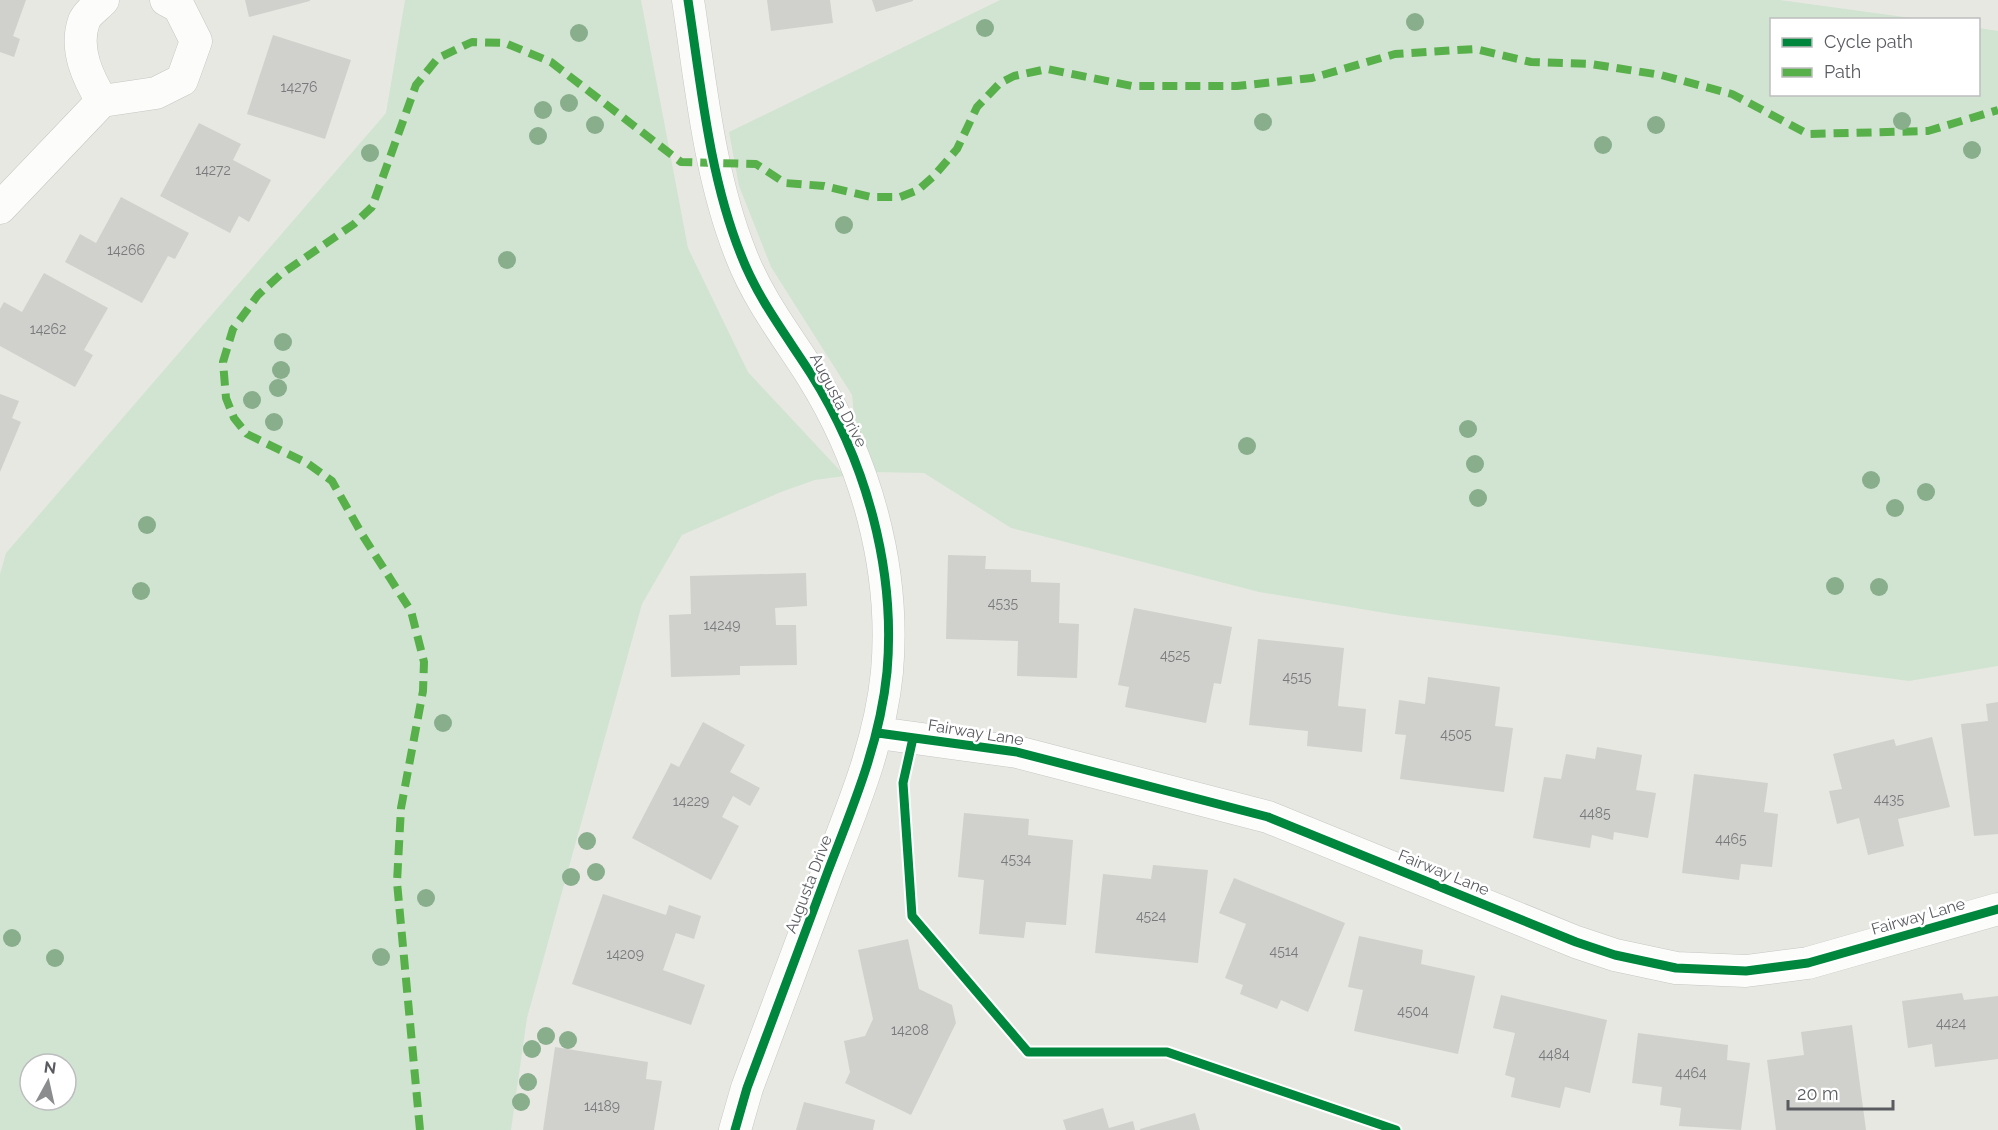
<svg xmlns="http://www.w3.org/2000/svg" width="1998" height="1130" font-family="Raleway,sans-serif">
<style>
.green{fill:#d1e4d1;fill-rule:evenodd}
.building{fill:#d0d0cc}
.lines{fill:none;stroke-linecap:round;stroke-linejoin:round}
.minor-casing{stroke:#c5c5c3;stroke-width:33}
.minor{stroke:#fcfcfb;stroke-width:32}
.quiet{stroke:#58b04a;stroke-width:8;stroke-dasharray:15 8;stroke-linecap:butt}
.cycleway-casing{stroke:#fff;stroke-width:13}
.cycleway{stroke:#00873e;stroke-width:9}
.tree{fill:#88ae8c}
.labels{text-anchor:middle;stroke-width:5;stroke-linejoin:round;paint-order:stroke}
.number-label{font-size:14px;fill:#787a7c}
.street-label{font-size:16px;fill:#595b60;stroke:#fff}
</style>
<rect width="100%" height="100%" fill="#e8e8e3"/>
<path class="green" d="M405 0H641L688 248 748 372 845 476 815 480 781 492 682 535 642 604 527 1018 511 1130H0V574L6 553 386 113ZM30 1064H66V1100H30Z
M1000 0H1780L1919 19 1772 20V94H1978L1979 28 1998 31V666L1909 681 1397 615 1259 592 1011 528 924 473 869 472 856 433 852 395 771 267 739 186 729 132Z"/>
<path class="building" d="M0 0H26L13 36 20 39 14 57 0 52Z
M245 0H310V1L249 17Z
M767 0H830L833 23 771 31Z
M872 0H913V1L876 12Z
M273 35 351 60 325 139 247 114Z
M199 123 241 144 233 160 271 180 249 222 239 216 230 233 160 196Z
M121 197 189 233 175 259 168 256 142 303 65 262 80 234 96 243Z
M44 273 108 308 84 350 93 355 75 387 0 346V309L4 302 22 312Z
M0 394 19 401 12 418 21 422 0 472Z
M948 555 986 556 985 569 1031 570V582L1060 583 1059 623 1079 624 1077 678 1017 676 1018 641 946 639Z
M806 573 807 606 775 608 776 625H796L797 665 740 666V675L671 677 669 615 691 614 690 576Z
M1134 608 1232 627 1221 684 1214 683 1206 723 1125 707 1129 687 1118 685Z
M1258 639 1344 648 1338 706 1366 709 1362 752 1307 746 1308 731 1249 725Z
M1428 677 1500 687 1495 726 1513 728 1504 792 1400 779 1406 735 1395 734 1399 700 1425 704Z
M1998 702V834L1974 836 1961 724 1988 721 1986 704Z
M703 722 745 745 730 772 760 788 750 806 733 796 722 817 739 826 711 880 632 838 671 763 679 767Z
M1932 737 1950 807 1898 819 1904 846 1868 855 1859 818 1837 824 1829 791 1842 789 1833 754 1894 739 1896 746Z
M1597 747 1642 755 1636 790 1656 793 1648 838 1614 832 1613 840 1592 835 1590 848 1533 838 1544 777 1561 779 1566 754 1595 759Z
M1694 774 1768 783 1764 812 1778 814 1772 867 1741 864 1739 880 1682 873Z
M964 813 1029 819 1028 835 1073 840 1066 925 1026 922 1024 938 979 934 984 880 958 877Z
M1153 865 1208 870 1198 963 1095 953 1103 874 1151 879Z
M1234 878 1345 923 1308 1012 1281 1000 1277 1009 1240 994 1243 985 1225 978 1246 924 1219 913Z
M603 894 666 915 669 905 701 916 694 939 676 933 663 970 705 985 691 1025 572 984Z
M1359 936 1423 950 1421 964 1475 976 1458 1054 1354 1031 1363 990 1348 987Z
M908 939 919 989 952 1005 956 1023 911 1115 845 1083 850 1072 844 1041 865 1036 873 1019 858 950Z
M1962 993 1964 1000 1998 996V1059L1935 1067 1932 1044 1908 1048 1902 1001Z
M1501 995 1607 1020 1590 1093 1565 1087 1560 1108 1511 1097 1515 1078 1505 1075 1515 1033 1493 1028Z
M1852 1025 1866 1130H1776L1767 1060 1804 1055 1801 1032Z
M1638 1033 1728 1045 1727 1060 1750 1063 1741 1130 1679 1126 1681 1108 1660 1105 1662 1087 1632 1083Z
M555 1047 648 1062 646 1079 662 1081 654 1130H543Z
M804 1102 875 1120 873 1130H796Z
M1103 1108 1109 1128 1133 1121 1135 1130H1066L1063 1120Z
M1195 1113 1200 1130H1140V1129Z"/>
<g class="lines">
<g class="minor-casing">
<path id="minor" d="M688 0C701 85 709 175 741 255 758 299 786 335 811 374 866 461 896 569 887 672 880 743 853 806 828 871 801 944 774 1016 747 1088L735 1130
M102 101C88 78 74 49 84 21 87 13 98 6 103 0
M0 208 102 101 156 93 182 80 196 41 179 7 166 0
M878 733 1017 752 1268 817 1576 942 1615 955 1676 968 1746 971 1808 963 1998 909"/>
</g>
<use href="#minor" class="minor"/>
<path class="quiet" d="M420 1130 397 882 401 808 423 691 424 662 411 611 363 536 332 481 307 463 247 434 234 418 226 398 223 362 233 329 258 295 280 275 354 224 372 207 416 85 438 58 472 42 505 43 551 62 681 162 756 164 785 183 824 186 871 197H900L918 190 934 176 957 149 977 107 1000 83 1014 76 1047 69 1132 86H1237L1312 78 1395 54 1475 49 1531 62 1591 64 1661 75 1732 94 1808 134 1928 131 1998 110"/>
<g class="cycleway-casing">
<path id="cycleway" d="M688 0C701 85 709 175 741 255 758 299 786 335 811 374 866 461 896 569 887 672 880 743 853 806 828 871 801 944 774 1016 747 1088L735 1130
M878 733 1017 752 1268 817 1576 942 1615 955 1676 968 1746 971 1808 963 1998 909
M913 738 903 783 912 916 1028 1052H1167L1396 1130"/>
</g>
<use href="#cycleway" class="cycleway"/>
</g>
<g class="tree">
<circle cx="1415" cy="22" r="9"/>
<circle cx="985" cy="28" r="9"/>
<circle cx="579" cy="33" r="9"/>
<circle cx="569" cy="103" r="9"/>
<circle cx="543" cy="110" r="9"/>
<circle cx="1902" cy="121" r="9"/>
<circle cx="1263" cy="122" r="9"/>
<circle cx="595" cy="125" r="9"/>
<circle cx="1656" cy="125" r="9"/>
<circle cx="538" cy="136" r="9"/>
<circle cx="1603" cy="145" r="9"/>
<circle cx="1972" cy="150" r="9"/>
<circle cx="370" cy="153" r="9"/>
<circle cx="844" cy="225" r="9"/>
<circle cx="507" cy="260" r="9"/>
<circle cx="283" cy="342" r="9"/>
<circle cx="281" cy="370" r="9"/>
<circle cx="278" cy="388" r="9"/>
<circle cx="252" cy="400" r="9"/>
<circle cx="274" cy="422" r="9"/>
<circle cx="1468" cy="429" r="9"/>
<circle cx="1247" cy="446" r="9"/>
<circle cx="1475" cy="464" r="9"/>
<circle cx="1871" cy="480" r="9"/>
<circle cx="1926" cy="492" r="9"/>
<circle cx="1478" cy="498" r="9"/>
<circle cx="1895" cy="508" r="9"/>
<circle cx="147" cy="525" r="9"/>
<circle cx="1835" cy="586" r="9"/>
<circle cx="1879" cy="587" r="9"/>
<circle cx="141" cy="591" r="9"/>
<circle cx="443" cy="723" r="9"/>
<circle cx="587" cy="841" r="9"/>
<circle cx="596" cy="872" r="9"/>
<circle cx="571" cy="877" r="9"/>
<circle cx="426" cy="898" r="9"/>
<circle cx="12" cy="938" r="9"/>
<circle cx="381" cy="957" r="9"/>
<circle cx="55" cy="958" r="9"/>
<circle cx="546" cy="1036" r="9"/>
<circle cx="568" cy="1040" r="9"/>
<circle cx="532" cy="1049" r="9"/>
<circle cx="528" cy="1082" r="9"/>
<circle cx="521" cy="1102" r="9"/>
</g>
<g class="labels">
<g class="number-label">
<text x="299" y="92">14276</text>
<text x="213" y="175">14272</text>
<text x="126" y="255">14266</text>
<text x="48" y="334">14262</text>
<text x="1003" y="608">4535</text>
<text x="722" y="630">14249</text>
<text x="1175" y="660">4525</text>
<text x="1297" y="682">4515</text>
<text x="1456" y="739">4505</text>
<text x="1889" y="804">4435</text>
<text x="691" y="806">14229</text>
<text x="1595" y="818">4485</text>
<text x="1731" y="844">4465</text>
<text x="1016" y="864">4534</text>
<text x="1151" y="921">4524</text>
<text x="1284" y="956">4514</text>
<text x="625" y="959">14209</text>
<text x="1413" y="1016">4504</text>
<text x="1951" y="1028">4424</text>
<text x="910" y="1035">14208</text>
<text x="1554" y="1059">4484</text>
<text x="1691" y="1078">4464</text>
<text x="602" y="1111">14189</text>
</g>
<g class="street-label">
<text transform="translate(839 400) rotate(62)" y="6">Augusta Drive</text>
<text transform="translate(976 732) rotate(9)" y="6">Fairway Lane</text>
<text transform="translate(1444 872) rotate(22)" y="6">Fairway Lane</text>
<text transform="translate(808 884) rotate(-69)" y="6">Augusta Drive</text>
<text transform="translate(1918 916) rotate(-16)" y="6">Fairway Lane</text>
</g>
</g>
<rect x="1770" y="18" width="210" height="78" fill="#ffffff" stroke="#bdbdbf" stroke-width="1.5"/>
<rect x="1782" y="38" width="30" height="9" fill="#00873e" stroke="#bdbdbf" stroke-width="1.5"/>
<text x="1824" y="48" font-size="18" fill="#595b60">Cycle path</text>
<rect x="1782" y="68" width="30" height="9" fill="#58b04a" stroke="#bdbdbf" stroke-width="1.5"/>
<text x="1824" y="78" font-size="18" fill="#595b60">Path</text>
<g transform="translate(48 1082) rotate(8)"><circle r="28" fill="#ffffff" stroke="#bdbdbf" stroke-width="1.5"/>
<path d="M0-4.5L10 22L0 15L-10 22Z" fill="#8b8c8e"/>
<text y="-9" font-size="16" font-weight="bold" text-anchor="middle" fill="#595b60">N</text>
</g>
<path d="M1788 1100v9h105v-9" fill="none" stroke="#595b60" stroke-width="3"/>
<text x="1797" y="1100" font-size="18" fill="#595b60" stroke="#ffffff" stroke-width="4.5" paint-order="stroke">20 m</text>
</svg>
